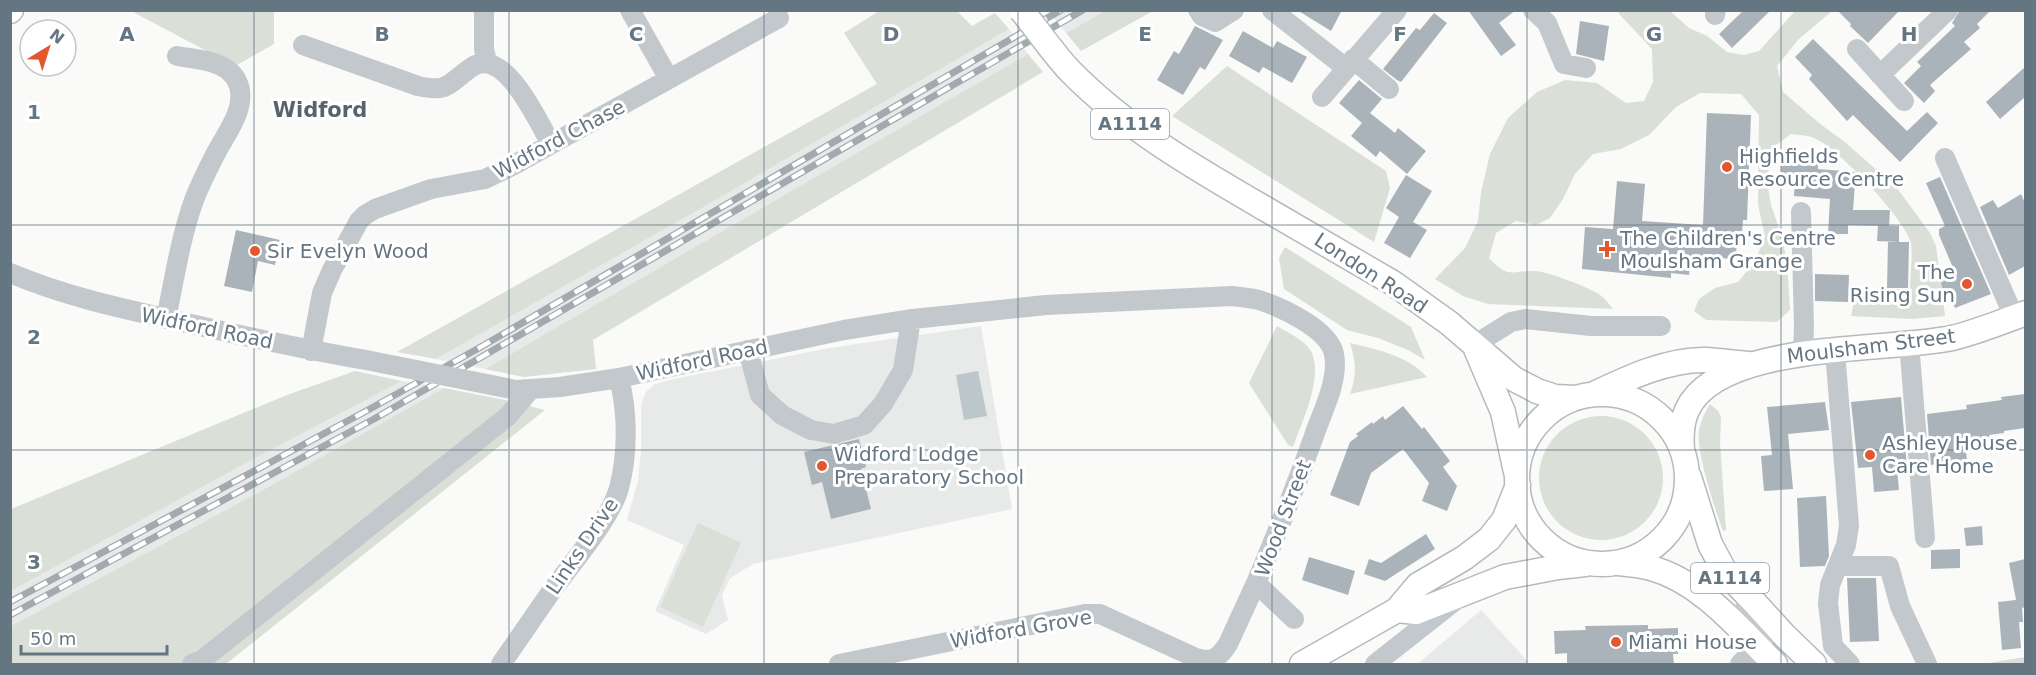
<svg xmlns="http://www.w3.org/2000/svg" width="2036" height="675" font-family="'DejaVu Sans',sans-serif">
<style>
.built{fill:#e8e9e9}
.green{fill:#dadfd7}
.water{fill:#bbc7cb}
.building{fill:#aab3b9}
.lines{fill:none;stroke-linecap:round;stroke-linejoin:round}
.major-casing{stroke:#b5babe;stroke-width:27}
.minor{stroke:#c3c8cc;stroke-width:20}
.major{stroke:#fff;stroke-width:24}
.rail-casing{stroke:#a2aab0;stroke-width:7}
.rail{stroke:#fff;stroke-width:4.5;stroke-dasharray:14;stroke-linecap:butt}
.major-bridge-casing{stroke:#b5babe;stroke-width:27;stroke-linecap:butt}
.minor-bridge{stroke:#c3c8cc;stroke-width:20}
.major-bridge{stroke:#fff;stroke-width:24}
.grid{fill:none;stroke:#657683;stroke-width:1.5;stroke-opacity:0.55}
.poi-dot{fill:#e4572e;stroke:#fff;stroke-width:2}
.labels{text-anchor:middle;stroke-width:6;stroke-linejoin:round;paint-order:stroke}
.shield{fill:#fff;stroke:#939fa8;stroke-width:1.5}
.shield-label{font-size:18px;font-weight:bold;fill:#657683}
.street-label{font-size:20px;fill:#657683;stroke:#fff}
.poi-label{font-size:20px;fill:#657683;stroke:#fff;text-anchor:start}
.neighbourhood-label{font-size:21px;font-weight:bold;fill:#57646e;stroke:#fff}
.grid-label{font-size:20px;text-anchor:middle;font-weight:bold;fill:#657683;stroke:#fff;stroke-width:6;stroke-linejoin:round;paint-order:stroke}
</style>
<rect width="100%" height="100%" fill="#fafaf8"/>
<path class="built" d="M1048 11H1105L1066 33Z
M1009 29 1028 54 722 233 485 369 436 359 707 205Z
M981 326 1012 509 753 564 730 578 722 595 728 620 706 634 655 611 684 545 627 520 638 481 641 451V405L646 392 655 384 669 380 829 348Z
M402 381 444 388 261 491 11 626V591L246 463Z
M1481 610 1530 664H1417L1421 661Z"/>
<path class="green" d="M131 11H274V44L235 66Z
M879 11H957L972 26 995 13 1009 29 707 205 436 359 397 352 877 84 844 33Z
M1105 11V10L1153 11 1081 51 1066 33Z
M1618 11H1670L1689 28 1707 36 1727 52 1744 55 1759 51 1795 11H1832L1799 39 1777 66 1783 92 1819 123 1846 143 1897 188 1930 233 1936 246 1945 316 1912 319 1851 316 1854 301C1870 288 1890 289 1910 289 1910 275 1913 257 1911 243 1906 220 1836 146 1814 138 1807 135 1798 135 1791 134L1772 148 1767 181 1771 205 1782 237 1787 262 1790 310 1777 322 1706 320 1694 311 1699 299 1715 288 1738 282 1755 261 1765 237 1758 204 1759 115 1741 94 1700 93 1676 107 1649 135 1621 149 1593 154 1575 174 1563 199 1550 218 1536 225 1516 221 1496 233 1489 258C1509 279 1510 271 1535 271 1546 271 1591 288 1600 295 1605 298 1609 304 1613 309L1488 304 1463 296 1435 279 1465 248 1478 221 1481 192 1490 154 1508 118 1537 92 1565 80 1597 83 1626 103 1644 101 1653 82 1652 49 1619 14Z
M1028 54 1043 72 593 340 596 369 524 377 485 369Z
M1227 66 1386 171 1390 188 1374 242 1172 116Z
M1285 247 1411 327 1425 360 1408 350 1378 338 1347 330 1284 289 1279 258Z
M1277 326C1288 333 1305 340 1311 351 1324 377 1302 422 1293 447L1288 445 1249 383Z
M1350 343C1378 350 1407 355 1427 377L1350 394C1357 375 1356 362 1350 343Z
M355 371 402 381 246 463 11 591V509L287 395Z
M444 388 510 401 545 410 226 664H11V626L261 491Z
M1710 404 1718 411 1721 417 1720 443 1726 530 1723 531C1715 509 1696 452 1699 430 1701 420 1705 412 1710 404Z
M1539 478a62 62 0 1 1 124 0a62 62 0 1 1-124 0Z
M698 523 741 543 703 627 660 607Z
M2025 657V664H1983Z"/>
<path class="water" d="M978 371 987 416 964 420 956 375Z"/>
<path class="building" d="M1297 10H1342L1331 31Z
M1468 10H1516L1499 23 1516 45 1501 56Z
M1744 10H1771L1732 48 1719 34Z
M1837 10H1900L1868 43 1850 26 1851 24Z
M1960 10H1991L1977 24 1980 28 1964 42 1971 49 1930 85 1935 91 1924 103 1904 83 1921 66 1917 62 1955 26 1952 23Z
M1434 13 1447 23 1401 82 1397 80 1383 69 1416 28 1420 30Z
M1580 21 1609 26 1604 61 1576 54Z
M1195 26 1223 40 1205 70 1200 67 1183 95 1157 80 1174 51 1179 54Z
M1243 31 1273 48 1277 41 1307 57 1292 83 1263 67 1259 73 1229 56Z
M1813 39 1907 131 1927 112 1938 123 1900 162 1853 115 1847 121 1809 79 1812 75 1795 57Z
M2025 67V97L2000 119 1986 102Z
M1359 80 1382 99 1370 113 1395 133 1398 128 1426 151 1407 174 1380 151 1376 157 1351 136 1362 123 1339 103Z
M1707 113 1751 115 1747 220H1743L1742 233 1737 232 1736 259 1691 257 1689 275 1671 273V278L1582 269 1585 227 1613 229 1617 181 1645 184 1642 221 1703 225Z
M1782 159 1818 162V169L1856 172 1853 210H1890L1889 226 1848 225V234H1828L1830 199 1794 196 1795 175 1781 174Z
M1406 175 1432 191 1413 222 1427 230 1410 258 1384 243 1399 217 1386 208Z
M1940 177 1991 294 1955 308 1949 293 1943 295 1940 276 1954 270 1939 235V229L1945 226 1926 183Z
M2021 194 2025 203V266L2009 275 1980 207 1993 200 1998 208Z
M1878 225 1899 226V242L1877 241Z
M236 230 280 240 275 265 258 261 252 292 224 286Z
M1888 242H1909L1908 288H1887Z
M1815 274 1849 275 1848 302 1815 301Z
M2025 394V428L2004 431V433L1989 435 1990 438 1965 441 1967 460 1931 465 1927 414 1967 409 1966 405 2002 400 2001 397Z
M1901 397 1907 468 1897 469 1899 490 1874 492 1872 467 1858 468 1851 402Z
M1825 402 1829 430 1788 434 1793 489 1764 491 1761 456 1772 455 1767 407Z
M1403 406 1422 429 1424 427 1450 461 1443 467 1457 486 1447 511 1422 501 1429 483 1403 449 1371 473 1359 506 1330 495 1350 442 1358 436 1356 434 1372 422 1373 424 1383 416 1385 420Z
M859 439 866 467 861 469 871 509 831 519 822 482 812 485 804 452Z
M1826 496 1829 556 1825 566 1800 567 1797 498Z
M1982 526 1983 545 1966 546 1964 528Z
M1426 534 1435 549 1385 581 1364 574 1369 559 1381 563Z
M1960 549V568L1931 569V550Z
M1309 557 1355 571 1348 595 1302 580Z
M2025 559V607L2022 608 2023 622H2019L2021 648 2002 650 1998 602 2016 600 2009 563Z
M1847 578H1876L1879 641 1850 642Z
M1648 625V629L1678 628V654H1673L1674 664H1567V653L1555 654 1554 631 1586 630 1585 626Z"/>
<g class="lines">
<g class="major-casing">
<path id="major" d="M10 11 11 10
M1264 208 1393 283 1449 323 1514 379 1537 391 1555 397 1576 398
M1476 349 1503 412 1516 472
M1594 394C1628 378 1668 359 1706 360 1720 361 1735 363 1749 364
M1517 479a85 85 0 1 1 170 0a85 85 0 1 1-170 0Z
M1682 450C1681 437 1681 423 1687 410 1719 341 1886 352 1952 338 1977 332 2001 322 2026 313
M1689 477 1710 544 1725 572 1754 602 1785 636 1814 664
M1618 563C1629 564 1640 565 1651 568 1702 582 1739 629 1775 664
M1397 610 1416 612 1505 577 1558 567 1585 564
M1302 664 1397 610 1418 585 1464 558 1489 539 1504 520 1518 485"/>
</g>
<path class="minor" d="M484 10V49L487 62
M630 10 669 79
M1198 10 1202 16 1215 22 1234 10
M1272 10 1346 68
M1533 10 1547 23 1564 64 1586 68
M1715 15 1716 10
M303 45 418 86C450 93 448 83 472 67 504 45 539 123 551 144
M1857 49 1904 101
M1353 59 1389 89
M1880 75 1948 10
M1322 97 1397 10
M1945 158 2014 317
M1801 212 1804 326 1803 354
M10 273C62 295 115 307 169 319 234 334 300 349 366 360
M166 319C174 281 180 240 193 203 199 186 208 169 216 153 226 134 246 109 239 86 231 60 199 60 177 56
M1909 343 1925 538
M1474 345 1511 322 1525 319 1591 326H1661
M748 350 760 395 782 415 811 430 834 434 864 425 883 404 903 370 911 319
M311 351 322 293 332 270 359 221 365 215 375 209 431 189 485 179 512 166 779 18
M1835 351 1849 526 1846 545 1830 585 1828 603 1833 646 1850 664
M516 390 560 387 619 378 844 330 913 319 1046 305 1232 296C1240 297 1250 298 1259 300 1281 307 1329 329 1334 354 1339 380 1323 410 1315 433 1297 484 1277 533 1256 583L1294 619
M1838 566H1889L1900 606 1927 664
M192 664 202 660 508 416 530 390
M501 664C518 640 534 616 551 592 571 564 610 520 619 488 628 454 628 413 619 378
M839 664 1085 614H1100L1196 658C1212 663 1219 658 1228 644L1256 583
M1375 664 1455 601
M1740 664 1764 639 1760 624 1745 608"/>
<use href="#major" class="major"/>
<g class="rail-casing">
<path id="rail" d="M10 602 368 410 479 348 1061 10
M10 615 374 419 1083 10"/>
</g>
<use href="#rail" class="rail"/>
<g class="major-bridge-casing">
<path id="major-bridge" d="M1021 10C1038 30 1052 52 1070 71 1127 129 1195 168 1264 208"/>
</g>
<path class="minor-bridge" d="M366 360 516 390"/>
<use href="#major-bridge" class="major-bridge"/>
</g>
<path class="grid" d="M254 10V664M509 10V664M764 10V664M1018 10V664M1272 10V664M1527 10V664M1781 10V664M10 225H2026M10 450H2026"/>
<g class="poi-dot">
<circle cx="1727" cy="167" r="6"/>
<path d="M1604 240h6v6h6v6h-6v6h-6v-6h-6v-6h6z"/>
<circle cx="255" cy="251" r="6"/>
<circle cx="1967" cy="284" r="6"/>
<circle cx="1870" cy="455" r="6"/>
<circle cx="822" cy="466" r="6"/>
<circle cx="1616" cy="642" r="6"/>
</g>
<g class="labels">
<g class="shield">
<rect x="1091" y="109" width="78" height="30" rx="4.5"/>
<rect x="1691" y="563" width="78" height="30" rx="4.5"/>
</g>
<g class="shield-label">
<text x="1130" y="130">A1114</text>
<text x="1730" y="584">A1114</text>
</g>
<g class="street-label">
<text transform="translate(559 139) rotate(-28)" y="7">Widford Chase</text>
<text transform="translate(1371 273) rotate(33)" y="7">London Road</text>
<text transform="translate(207 328) rotate(12)" y="7">Widford Road</text>
<text transform="translate(1871 346) rotate(-7)" y="7">Moulsham Street</text>
<text transform="translate(702 360) rotate(-12)" y="7">Widford Road</text>
<text transform="translate(1283 518) rotate(-69)" y="7">Wood Street</text>
<text transform="translate(582 546) rotate(-56)" y="7">Links Drive</text>
<text transform="translate(1021 629) rotate(-10)" y="7">Widford Grove</text>
</g>
<g class="poi-label">
<text x="1739" y="163">Highfields<tspan x="1739" dy="23">Resource Centre</tspan></text>
<text x="1620" y="245">The Children's Centre<tspan x="1620" dy="23">Moulsham Grange</tspan></text>
<text x="267" y="258">Sir Evelyn Wood</text>
<text x="1955" y="279" text-anchor="end">The<tspan x="1955" dy="23">Rising Sun</tspan></text>
<text x="1882" y="450">Ashley House<tspan x="1882" dy="23">Care Home</tspan></text>
<text x="834" y="461">Widford Lodge<tspan x="834" dy="23">Preparatory School</tspan></text>
<text x="1628" y="649">Miami House</text>
</g>
<g class="neighbourhood-label">
<text x="320" y="117">Widford</text>
</g>
</g>
<g class="grid-label">
<text x="127" y="41">A</text>
<text x="382" y="41">B</text>
<text x="636" y="41">C</text>
<text x="891" y="41">D</text>
<text x="1145" y="41">E</text>
<text x="1400" y="41">F</text>
<text x="1654" y="41">G</text>
<text x="1909" y="41">H</text>
<text x="34" y="119">1</text>
<text x="34" y="344">2</text>
<text x="34" y="569">3</text>
</g>
<rect width="2036" height="675" fill="none" stroke="#657683" stroke-width="24"/>
<g transform="translate(48 48) rotate(38)"><circle r="28" fill="#ffffff" stroke="#c1c8cd" stroke-width="1.5"/>
<path d="M0-4.5L10 22L0 15L-10 22Z" fill="#e4572e"/>
<text y="-9" font-size="16" font-weight="bold" text-anchor="middle" fill="#657683">N</text>
</g>
<path d="M21 645v9h146v-9" fill="none" stroke="#657683" stroke-width="3"/>
<text x="30" y="645" font-size="18" fill="#657683" stroke="#ffffff" stroke-width="4.5" paint-order="stroke">50 m</text>
</svg>
